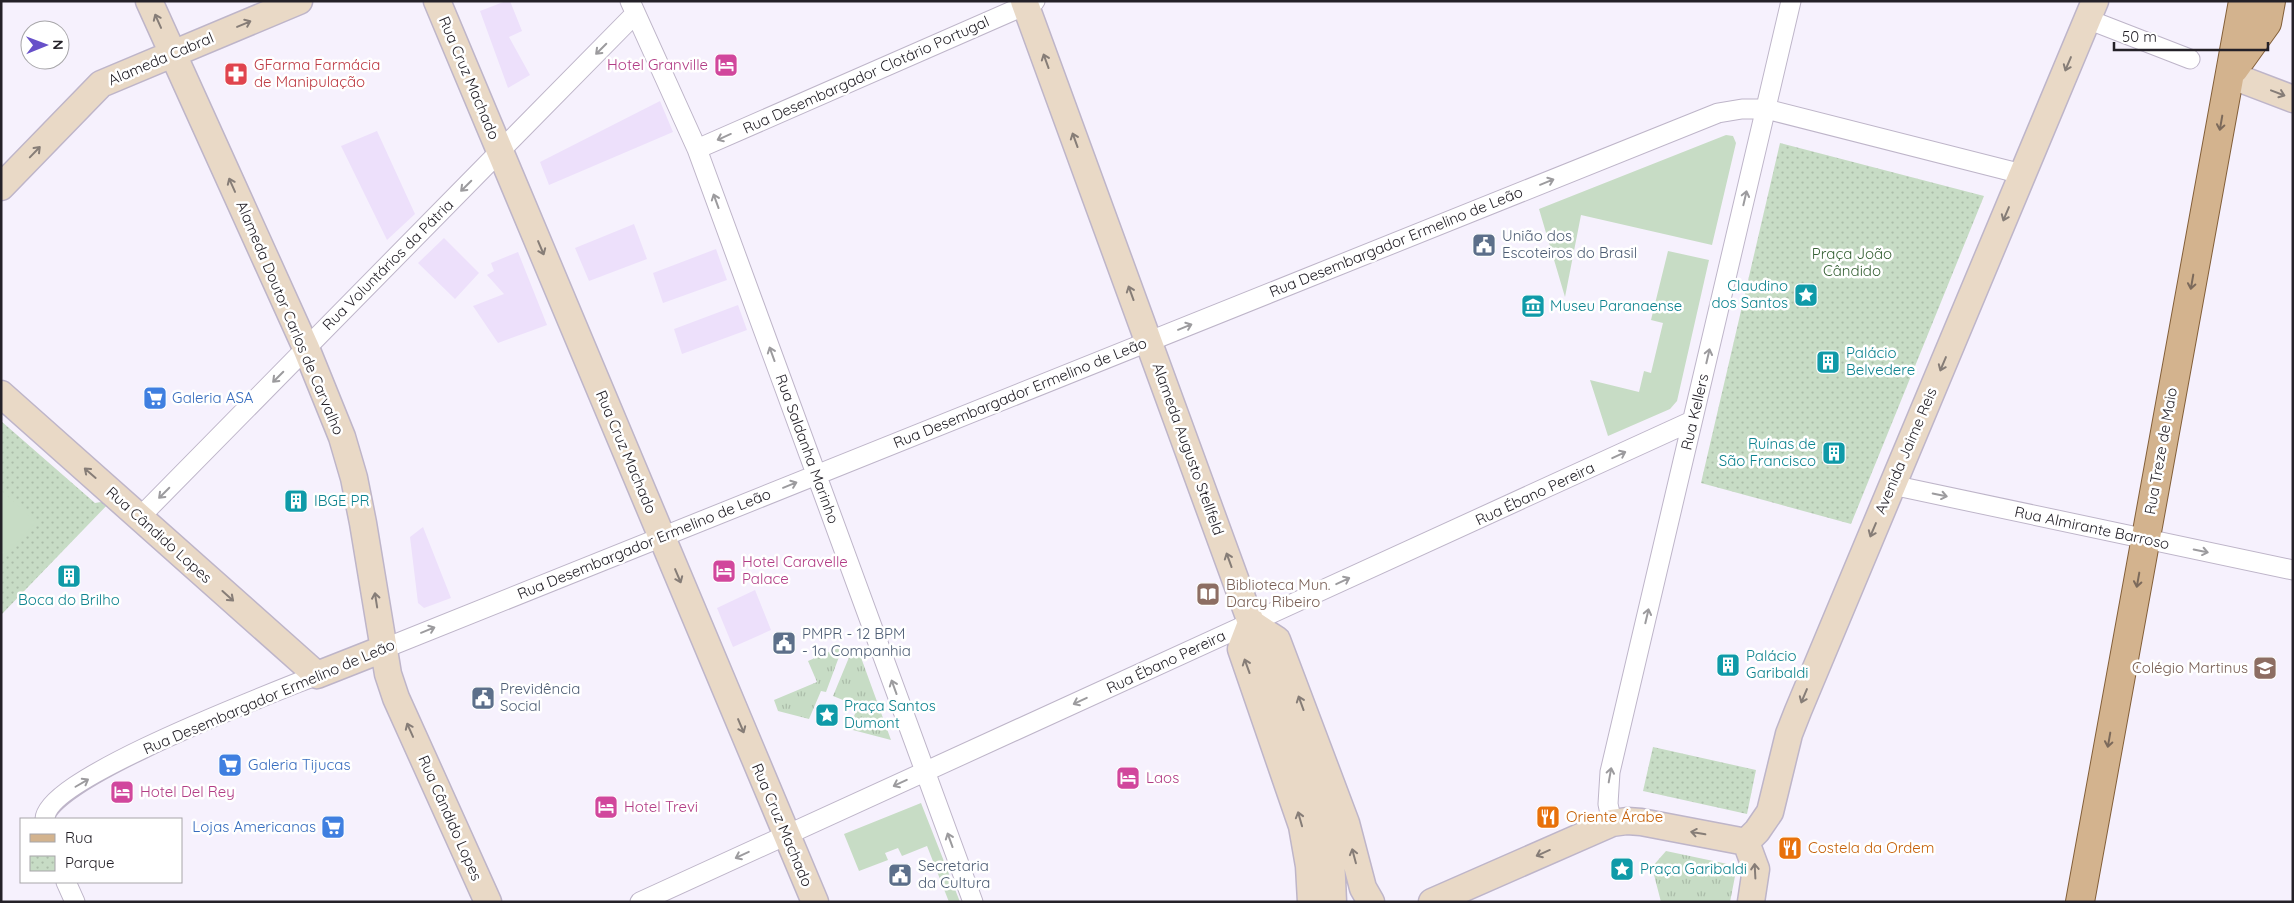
<svg xmlns="http://www.w3.org/2000/svg" width="2294" height="903" font-family="Quicksand,sans-serif">
<style>
.built{fill:#ede0fb}
.grass{fill:url(#grass-tufts)}
.park{fill:url(#park-dots)}
.garden{fill:#c7dcc5}
.lines{fill:none;stroke-linecap:round;stroke-linejoin:round}
.street-casing{stroke:#beb5c9;stroke-width:21}
.secondary-casing{stroke:#beb5c9;stroke-width:29}
.primary-casing{stroke:#835f39;stroke-width:30}
.street{stroke:#fff;stroke-width:19}
.secondary{stroke:#e9d9c6;stroke-width:26}
.primary{stroke:#d3b38e;stroke-width:28}
.oneway{stroke:#867d77}
.oneway2{stroke:#9c9b9e}
.oneway3{stroke:#7c6a5b}
.labels{text-anchor:middle;stroke-width:5;stroke-linejoin:round;paint-order:stroke}
.street-label{font-size:15px;fill:#242128;stroke:#fff}
.health-label{font-size:15px;fill:#be3a42;stroke:#fff;text-anchor:start}
.hotel-label{font-size:15px;fill:#b23c85;stroke:#fff;text-anchor:start}
.service-label{font-size:15px;fill:#4e5e75;stroke:#fff;text-anchor:start}
.park-label{font-size:15px;fill:#366135;stroke:#fff}
.culture-label{font-size:15px;fill:#0d838f;stroke:#fff;text-anchor:start}
.shop-label{font-size:15px;fill:#366cbe;stroke:#fff;text-anchor:start}
.education-label{font-size:15px;fill:#785e54;stroke:#fff;text-anchor:start}
.food-label{font-size:15px;fill:#c56008;stroke:#fff;text-anchor:start}
</style>
<defs>
<pattern id="grass-tufts" width="24" height="20" patternUnits="userSpaceOnUse" patternTransform="scale(1.25)"><rect width="24" height="20" fill="#c7dcc5"/><path d="M3 7l-1-3M5 7V3M7 7l1-3M15 17l-1-3M17 17v-4M19 17l1-3" fill="none" stroke="#abbca9"/></pattern>
<pattern id="park-dots" width="8" height="8" patternUnits="userSpaceOnUse" patternTransform="scale(1.25)"><rect width="8" height="8" fill="#c7dcc5"/><path d="M2 2h.1M6 6h.1" fill="none" stroke="#abbca9" stroke-width="1.8" stroke-linecap="round"/></pattern>
</defs>
<rect width="100%" height="100%" fill="#f6f1fd"/>
<path class="built" d="M506 1H510L522 31 509 37 530 75 508 88 480 11Z
M660 101 673 132 549 185 540 162Z
M377 131 415 214 387 240 341 146Z
M634 224 647 259 589 281 575 248Z
M444 238 479 273 455 299 418 263Z
M716 249 727 280 663 303 653 273Z
M518 252 547 325 498 343 473 306 504 294 487 275 494 271 491 263Z
M738 305 747 330 682 354 674 329Z
M423 527 451 598 424 608 418 603 410 537Z
M755 590 771 630 733 647 717 608Z"/>
<path class="grass" d="M843 646 826 692 821 691 809 719 778 711 774 700 817 682 808 661Z
M859 652 891 740 849 729 858 706 833 696 850 655Z
M1666 851 1737 866 1730 902H1661L1652 867Z"/>
<path class="park" d="M1780 143 1984 196 1851 524 1701 483Z
M1 421 95 503 112 500 1 615Z
M1653 747 1756 770 1747 814 1643 791Z"/>
<path class="garden" d="M1726 135 1733 136 1736 143 1712 245 1581 215 1565 297 1539 209Z
M1668 251 1709 260 1677 401 1670 409 1608 436 1590 380 1639 392 1644 371 1651 373 1663 323 1651 320Z
M1 490 36 522 3 558 1 556Z
M921 803 960 902H949L927 846 902 856 898 848 885 853 888 860 859 871 844 834Z"/>
<g class="lines">
<g class="street-casing">
<path id="street" d="M630 1 697 149 973 902
M2087 19 2190 59
M697 149 1035 1
M1892 485 2293 570
M140 517 635 14
M383 649 1718 113 1742 109H1766L2022 174
M45 819C46 778 276 692 317 675
M1612 823 1608 804 1610 772 1791 1
M66 882 75 902
M640 902 1692 421"/>
</g>
<g class="secondary-casing">
<path id="secondary" d="M149 1 306 348 342 437 354 478 363 523 388 674 396 698 488 902
M437 1 815 902
M1024 1 1317 803 1331 856 1333 902
M2230 75 2293 99
M1 187 101 84 299 1
M1 394 317 675 383 649
M1251 623 1277 640 1346 823 1363 888 1371 902
M1251 623 1241 649 1302 826 1309 866 1311 902
M1746 842 1757 831 1770 812 1789 734 1798 711 2095 1
M1746 842 1756 869 1751 902
M1432 902 1612 823 1627 821 1641 822 1746 842"/>
</g>
<g class="primary-casing">
<path id="primary" d="M2234 69 2267 23 2271 1
M2080 902 2243 1"/>
</g>
<use href="#street" class="street"/>
<use href="#secondary" class="secondary"/>
<use href="#primary" class="primary"/>
</g>
<defs><path id="oneway-shaft" d="M-6 0H5M1.5-3L5.5 0L1.5 3" fill="none" stroke-width="1.6" stroke-linecap="round" stroke-linejoin="round" transform="scale(1.25)"/></defs>
<g class="oneway">
<use href="#oneway-shaft" transform="translate(158 21) rotate(-114)"/>
<use href="#oneway-shaft" transform="translate(244 24) rotate(-23)"/>
<use href="#oneway-shaft" transform="translate(1046 61) rotate(-110)"/>
<use href="#oneway-shaft" transform="translate(2068 64) rotate(113)"/>
<use href="#oneway-shaft" transform="translate(2278 93) rotate(21)"/>
<use href="#oneway-shaft" transform="translate(1075 140) rotate(-110)"/>
<use href="#oneway-shaft" transform="translate(35 152) rotate(-46)"/>
<use href="#oneway-shaft" transform="translate(232 185) rotate(-114)"/>
<use href="#oneway-shaft" transform="translate(2006 214) rotate(113)"/>
<use href="#oneway-shaft" transform="translate(541 248) rotate(67)"/>
<use href="#oneway-shaft" transform="translate(1131 293) rotate(-110)"/>
<use href="#oneway-shaft" transform="translate(1943 364) rotate(113)"/>
<use href="#oneway-shaft" transform="translate(90 473) rotate(-139)"/>
<use href="#oneway-shaft" transform="translate(1873 530) rotate(113)"/>
<use href="#oneway-shaft" transform="translate(1229 560) rotate(-110)"/>
<use href="#oneway-shaft" transform="translate(678 576) rotate(67)"/>
<use href="#oneway-shaft" transform="translate(228 596) rotate(42)"/>
<use href="#oneway-shaft" transform="translate(376 600) rotate(-99)"/>
<use href="#oneway-shaft" transform="translate(1247 666) rotate(-110)"/>
<use href="#oneway-shaft" transform="translate(1804 696) rotate(113)"/>
<use href="#oneway-shaft" transform="translate(1301 703) rotate(-110)"/>
<use href="#oneway-shaft" transform="translate(741 726) rotate(67)"/>
<use href="#oneway-shaft" transform="translate(410 730) rotate(-114)"/>
<use href="#oneway-shaft" transform="translate(1300 819) rotate(-106)"/>
<use href="#oneway-shaft" transform="translate(1698 833) rotate(-170)"/>
<use href="#oneway-shaft" transform="translate(1543 853) rotate(156)"/>
<use href="#oneway-shaft" transform="translate(1354 856) rotate(-105)"/>
<use href="#oneway-shaft" transform="translate(1755 871) rotate(-93)"/>
</g>
<g class="oneway2">
<use href="#oneway-shaft" transform="translate(601 49) rotate(135)"/>
<use href="#oneway-shaft" transform="translate(724 137) rotate(156)"/>
<use href="#oneway-shaft" transform="translate(1547 182) rotate(-22)"/>
<use href="#oneway-shaft" transform="translate(466 186) rotate(135)"/>
<use href="#oneway-shaft" transform="translate(1745 198) rotate(-77)"/>
<use href="#oneway-shaft" transform="translate(716 201) rotate(-110)"/>
<use href="#oneway-shaft" transform="translate(1185 327) rotate(-22)"/>
<use href="#oneway-shaft" transform="translate(772 354) rotate(-110)"/>
<use href="#oneway-shaft" transform="translate(1708 356) rotate(-77)"/>
<use href="#oneway-shaft" transform="translate(278 377) rotate(135)"/>
<use href="#oneway-shaft" transform="translate(1619 455) rotate(-25)"/>
<use href="#oneway-shaft" transform="translate(790 485) rotate(-22)"/>
<use href="#oneway-shaft" transform="translate(164 493) rotate(135)"/>
<use href="#oneway-shaft" transform="translate(1940 495) rotate(12)"/>
<use href="#oneway-shaft" transform="translate(2201 551) rotate(12)"/>
<use href="#oneway-shaft" transform="translate(1343 581) rotate(-25)"/>
<use href="#oneway-shaft" transform="translate(1647 616) rotate(-77)"/>
<use href="#oneway-shaft" transform="translate(428 630) rotate(-22)"/>
<use href="#oneway-shaft" transform="translate(894 687) rotate(-110)"/>
<use href="#oneway-shaft" transform="translate(1080 701) rotate(155)"/>
<use href="#oneway-shaft" transform="translate(1610 775) rotate(-80)"/>
<use href="#oneway-shaft" transform="translate(82 783) rotate(-30)"/>
<use href="#oneway-shaft" transform="translate(900 783) rotate(155)"/>
<use href="#oneway-shaft" transform="translate(950 840) rotate(-110)"/>
<use href="#oneway-shaft" transform="translate(742 855) rotate(155)"/>
</g>
<g class="oneway3">
<use href="#oneway-shaft" transform="translate(2221 123) rotate(100)"/>
<use href="#oneway-shaft" transform="translate(2192 282) rotate(100)"/>
<use href="#oneway-shaft" transform="translate(2138 580) rotate(100)"/>
<use href="#oneway-shaft" transform="translate(2109 740) rotate(100)"/>
</g>
<defs>
<g id="hotel-square" transform="scale(1.25)"><rect x="-9" y="-9" width="18" height="18" rx="4" fill="#d1479c" stroke="#fff"/><path d="M-6-4.5h1.5V1H6V5H4.5V3h-9V5H-6ZM-4 0a1.8 1.8 0 1 1 3.6 0ZM.5 0V-2.5h3Q6-2.5 6 0Z" fill="#fff"/></g>
<g id="pharmacy-square" transform="scale(1.25)"><rect x="-9" y="-9" width="18" height="18" rx="4" fill="#e0444e" stroke="#fff"/><path d="M-2-6h4v4h4v4h-4v4h-4v-4h-4v-4h4Z" fill="#fff"/></g>
<g id="civic-square" transform="scale(1.25)"><rect x="-9" y="-9" width="18" height="18" rx="4" fill="#5c6f8a" stroke="#fff"/><path d="M-.6-6.5H3V-4.5H.6V-3L4-1V1h2V6H-6V1h2V-1L-.6-3ZM-1.2 2.5V6h2.4V2.5Z" fill="#fff"/></g>
<g id="sight-square" transform="scale(1.25)"><rect x="-9" y="-9" width="18" height="18" rx="4" fill="#0f9aa8" stroke="#fff"/><path d="M0-6L1.8-2.2L6-1.7L2.9 1.2L3.7 5.4L0 3.3L-3.7 5.4L-2.9 1.2L-6-1.7L-1.8-2.2Z" fill="#fff"/></g>
<g id="museum-square" transform="scale(1.25)"><rect x="-9" y="-9" width="18" height="18" rx="4" fill="#0f9aa8" stroke="#fff"/><path d="M0-6L6-3V-2H-6V-3ZM-5-1h2V3h-2ZM-1-1h2V3h-2ZM3-1h2V3H3ZM-6 4H6V6H-6Z" fill="#fff"/></g>
<g id="building-square" transform="scale(1.25)"><rect x="-9" y="-9" width="18" height="18" rx="4" fill="#0f9aa8" stroke="#fff"/><path d="M-4-6H4V6H1V3H-1V6H-4ZM-2.5-4.3h1.7v1.8h-1.7ZM.8-4.3h1.7v1.8H.8ZM-2.5-1h1.7V.8h-1.7ZM.8-1h1.7V.8H.8Z" fill="#fff"/></g>
<g id="supermarket-square" transform="scale(1.25)"><rect x="-9" y="-9" width="18" height="18" rx="4" fill="#3f7fe0" stroke="#fff"/><path d="M-6-5.5h2.5l.6 2H6L4.5 2H-2.5L-4.4-4H-6ZM-1.5 3.2a1.3 1.3 0 1 0 .1 0ZM3 3.2a1.3 1.3 0 1 0 .1 0Z" fill="#fff"/></g>
<g id="library-square" transform="scale(1.25)"><rect x="-9" y="-9" width="18" height="18" rx="4" fill="#8d6e63" stroke="#fff"/><path d="M-6-4Q-3-5.5-.7-3.5V5Q-3 3-6 4ZM6-4Q3-5.5 .7-3.5V5Q3 3 6 4Z" fill="#fff"/></g>
<g id="school-square" transform="scale(1.25)"><rect x="-9" y="-9" width="18" height="18" rx="4" fill="#8d6e63" stroke="#fff"/><path d="M0-5L7-2L0 1L-7-2ZM-4 1L0 2.5L4 1V4Q0 6-4 4Z" fill="#fff"/></g>
<g id="restaurant-square" transform="scale(1.25)"><rect x="-9" y="-9" width="18" height="18" rx="4" fill="#e8710a" stroke="#fff"/><path d="M-5-6h1v4h1v-4h1v4h1v-4h1v5L-1.5 .5V6h-2V.5L-5-1ZM5-6V6H3V1.5H1.5Q1.5-4 5-6Z" fill="#fff"/></g>
</defs>
<g fill-rule="evenodd">
<use href="#hotel-square" x="726" y="65"/>
<use href="#pharmacy-square" x="236" y="74"/>
<use href="#civic-square" x="1484" y="245"/>
<use href="#sight-square" x="1806" y="295"/>
<use href="#museum-square" x="1533" y="306"/>
<use href="#building-square" x="1828" y="362"/>
<use href="#supermarket-square" x="155" y="398"/>
<use href="#building-square" x="1834" y="453"/>
<use href="#building-square" x="296" y="501"/>
<use href="#hotel-square" x="724" y="571"/>
<use href="#building-square" x="69" y="576"/>
<use href="#library-square" x="1208" y="594"/>
<use href="#civic-square" x="784" y="643"/>
<use href="#building-square" x="1728" y="665"/>
<use href="#school-square" x="2265" y="668"/>
<use href="#civic-square" x="483" y="698"/>
<use href="#sight-square" x="827" y="715"/>
<use href="#supermarket-square" x="230" y="765"/>
<use href="#hotel-square" x="1128" y="778"/>
<use href="#hotel-square" x="122" y="792"/>
<use href="#hotel-square" x="606" y="807"/>
<use href="#restaurant-square" x="1548" y="817"/>
<use href="#supermarket-square" x="333" y="827"/>
<use href="#restaurant-square" x="1790" y="848"/>
<use href="#sight-square" x="1622" y="869"/>
<use href="#civic-square" x="900" y="875"/>
</g>
<g class="labels">
<g class="street-label">
<text transform="translate(161 59) rotate(-23)" y="5">Alameda Cabral</text>
<text transform="translate(866 75) rotate(-24)" y="5">Rua Desembargador Clotário Portugal</text>
<text transform="translate(469 78) rotate(67)" y="5">Rua Cruz Machado</text>
<text transform="translate(1396 242) rotate(-22)" y="5">Rua Desembargador Ermelino de Leão</text>
<text transform="translate(388 265) rotate(-45)" y="5">Rua Voluntários da Pátria</text>
<text transform="translate(290 318) rotate(67)" y="5">Alameda Doutor Carlos de Carvalho</text>
<text transform="translate(1020 393) rotate(-22)" y="5">Rua Desembargador Ermelino de Leão</text>
<text transform="translate(1695 412) rotate(-77)" y="5">Rua Kellers</text>
<text transform="translate(807 449) rotate(70)" y="5">Rua Saldanha Marinho</text>
<text transform="translate(1188 449) rotate(70)" y="5">Alameda Augusto Stellfeld</text>
<text transform="translate(1906 451) rotate(-67)" y="5">Avenida Jaime Reis</text>
<text transform="translate(2161 451) rotate(-80)" y="5">Rua Treze de Maio</text>
<text transform="translate(626 452) rotate(67)" y="5">Rua Cruz Machado</text>
<text transform="translate(1535 494) rotate(-25)" y="5">Rua Ébano Pereira</text>
<text transform="translate(2092 528) rotate(12)" y="5">Rua Almirante Barroso</text>
<text transform="translate(159 535) rotate(42)" y="5">Rua Cândido Lopes</text>
<text transform="translate(644 544) rotate(-22)" y="5">Rua Desembargador Ermelino de Leão</text>
<text transform="translate(1166 662) rotate(-25)" y="5">Rua Ébano Pereira</text>
<text transform="translate(269 697) rotate(-23)" y="5">Rua Desembargador Ermelino de Leão</text>
<text transform="translate(450 818) rotate(66)" y="5">Rua Cândido Lopes</text>
<text transform="translate(782 825) rotate(67)" y="5">Rua Cruz Machado</text>
</g>
<g class="health-label">
<text x="254" y="70">GFarma Farmácia<tspan x="254" dy="17">de Manipulação</tspan></text>
</g>
<g class="hotel-label">
<text x="708" y="70" text-anchor="end">Hotel Granville</text>
<text x="742" y="567">Hotel Caravelle<tspan x="742" dy="17">Palace</tspan></text>
<text x="1146" y="783">Laos</text>
<text x="140" y="797">Hotel Del Rey</text>
<text x="624" y="812">Hotel Trevi</text>
</g>
<g class="service-label">
<text x="1502" y="241">União dos<tspan x="1502" dy="17">Escoteiros do Brasil</tspan></text>
<text x="802" y="639">PMPR - 12 BPM<tspan x="802" dy="17">- 1a Companhia</tspan></text>
<text x="500" y="694">Previdência<tspan x="500" dy="17">Social</tspan></text>
<text x="918" y="871">Secretaria<tspan x="918" dy="17">da Cultura</tspan></text>
</g>
<g class="park-label">
<text x="1852" y="259">Praça João<tspan x="1852" dy="17">Cândido</tspan></text>
</g>
<g class="culture-label">
<text x="1788" y="291" text-anchor="end">Claudino<tspan x="1788" dy="17">dos Santos</tspan></text>
<text x="1550" y="311">Museu Paranaense</text>
<text x="1846" y="358">Palácio<tspan x="1846" dy="17">Belvedere</tspan></text>
<text x="1816" y="449" text-anchor="end">Ruínas de<tspan x="1816" dy="17">São Francisco</tspan></text>
<text x="314" y="506">IBGE PR</text>
<text x="69" y="605" text-anchor="middle">Boca do Brilho</text>
<text x="1746" y="661">Palácio<tspan x="1746" dy="17">Garibaldi</tspan></text>
<text x="844" y="711">Praça Santos<tspan x="844" dy="17">Dumont</tspan></text>
<text x="1640" y="874">Praça Garibaldi</text>
</g>
<g class="shop-label">
<text x="172" y="403">Galeria ASA</text>
<text x="248" y="770">Galeria Tijucas</text>
<text x="316" y="832" text-anchor="end">Lojas Americanas</text>
</g>
<g class="education-label">
<text x="1226" y="590">Biblioteca Mun.<tspan x="1226" dy="17">Darcy Ribeiro</tspan></text>
<text x="2248" y="673" text-anchor="end">Colégio Martinus</text>
</g>
<g class="food-label">
<text x="1566" y="822">Oriente Árabe</text>
<text x="1808" y="853">Costela da Ordem</text>
</g>
</g>
<rect width="2294" height="903" fill="none" stroke="#242128" stroke-width="5"/>
<rect x="20" y="818" width="162" height="65" fill="#ffffff" stroke="#a7a6a9"/>
<rect x="30" y="834" width="25" height="8" fill="#d3b38e" stroke="#a7a6a9"/>
<text x="65" y="843" font-size="15" fill="#242128">Rua</text>
<rect x="30" y="856" width="25" height="15" fill="url(#park-dots)" stroke="#a7a6a9"/>
<text x="65" y="868" font-size="15" fill="#242128">Parque</text>
<g transform="translate(45 45) rotate(89)"><circle r="24" fill="#ffffff" stroke="#a7a6a9"/>
<path d="M0-4L9 19L0 12L-9 19Z" fill="#6750c9"/>
<text y="-8" font-size="14" font-weight="bold" text-anchor="middle" fill="#242128">N</text>
</g>
<path d="M2114 42v8h154v-8" fill="none" stroke="#242128" stroke-width="2.5"/>
<text x="2122" y="42" font-size="15" fill="#242128" stroke="#ffffff" stroke-width="4" paint-order="stroke">50 m</text>
</svg>
